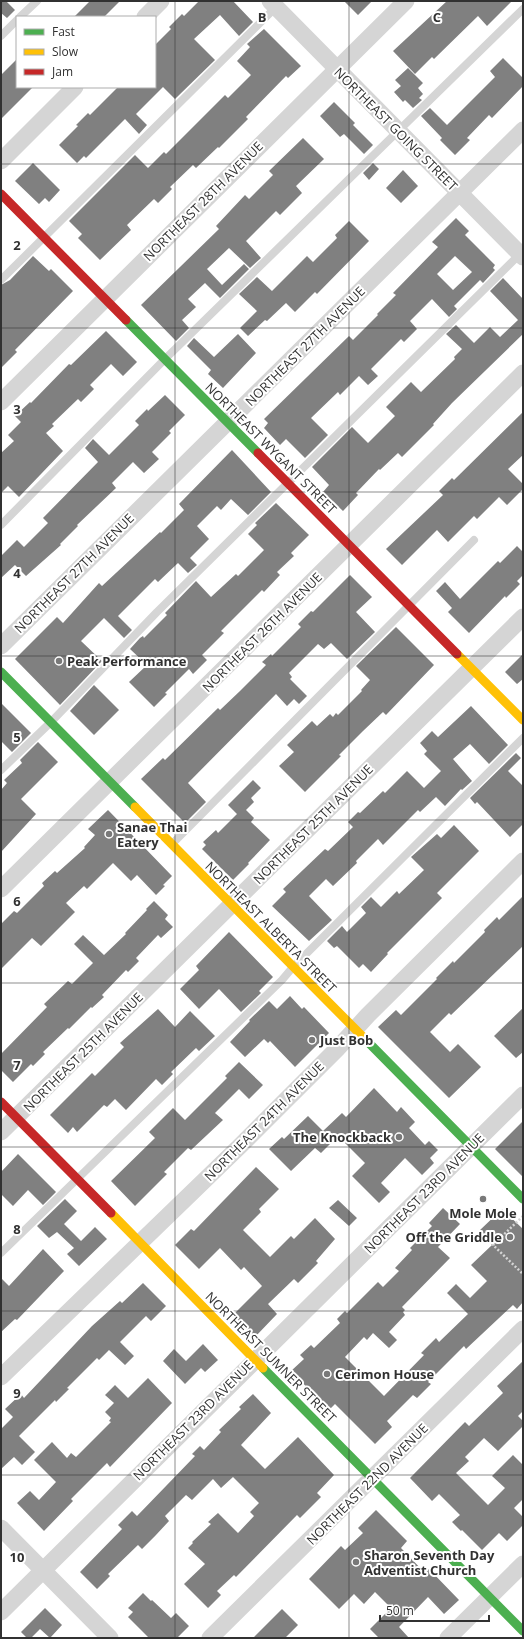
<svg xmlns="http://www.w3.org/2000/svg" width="524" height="1639" font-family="'Open Sans',sans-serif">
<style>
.building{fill:#808080;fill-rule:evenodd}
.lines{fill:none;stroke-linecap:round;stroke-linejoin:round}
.path{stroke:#d5d5d5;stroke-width:2.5;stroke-dasharray:2 2;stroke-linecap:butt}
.lane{stroke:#d5d5d5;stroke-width:8}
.street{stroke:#d5d5d5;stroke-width:17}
.fast{stroke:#4caf50;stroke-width:9}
.slow{stroke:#ffc107;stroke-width:9}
.jam{stroke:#c62828;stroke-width:9}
.grid{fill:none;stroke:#313131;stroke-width:1;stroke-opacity:0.55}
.poi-dot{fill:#797979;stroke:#fff;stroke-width:1.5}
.labels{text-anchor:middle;stroke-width:4;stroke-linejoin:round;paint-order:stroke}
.street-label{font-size:13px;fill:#313131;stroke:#fff}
.poi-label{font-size:13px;font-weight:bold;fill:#313131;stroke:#fff;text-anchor:start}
.grid-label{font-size:13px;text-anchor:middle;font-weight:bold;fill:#313131;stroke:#fff;stroke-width:4;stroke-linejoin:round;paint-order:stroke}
</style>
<rect width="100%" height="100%" fill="#fff"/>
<path class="building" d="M1 1H6L15 10 7 18 1 13Z
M90 1H120L104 17H74Z
M199 1H233L253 22 239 36 220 15 194 39 215 60 175 99 163 87 136 114 147 125 139 134 125 119 86 158 84 156 77 163 59 145 78 126 76 125 88 113 90 115 118 87H155V45L171 29 169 27 182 14 184 16Z
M344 1H372L358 15Z
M447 1H512L487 26 478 16 434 59 432 57 415 74 393 51Z
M264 29 301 66 288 78 286 76 246 117 248 119 219 148 218 147 196 168 193 165 170 187 172 189 158 203 154 199 127 225 131 230 100 260 78 238 82 234 69 221 135 155 148 168 164 152 166 154 225 95 228 98 251 75 237 61 250 47 247 44Z
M503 58 523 78V86L492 118 489 115 467 138 470 140 455 155 440 140 442 138 421 116 430 108 447 125 495 77 490 71Z
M17 59V87H33L1 119V75Z
M408 68 423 83 418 88 423 94 419 98 422 100 413 108 405 100 403 102 394 92 401 86 395 80Z
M334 102 355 123 353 125 373 145 364 154 344 134 340 137 320 116Z
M303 138 324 159 296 186 302 193 280 215 276 211 246 241 261 258 250 268 229 248 207 269 222 285 244 264 249 269 220 298 205 283 188 299 196 307 182 320 189 328 176 341 141 305 219 229 216 226 245 195 249 199 273 175 269 171Z
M33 163 60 190 49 202 45 198 39 204 15 181Z
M373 163 379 169 369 180 363 173Z
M403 170 418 186 401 203 386 188Z
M456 218 469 231 465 235 495 265 493 268 495 270 483 283 480 280 454 306 457 309 449 317 432 299 410 321 417 329 404 342 401 339 371 369 378 376 368 385 359 376 340 395 338 392 311 418 328 435 305 458 286 439 280 445 264 428 268 423 264 419 349 336 353 340 378 315 377 314 396 295 393 293 438 247 432 242ZM455 256 472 272 453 290 437 274Z
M349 221 369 241 317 294 315 292 295 312 286 303 267 321 265 320 248 336 240 328 257 311 239 294 257 277 272 291 307 256 313 262 337 238 335 235Z
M33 256 49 271 51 269 73 291 15 350 17 352 1 368V285L10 280Z
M503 278 523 299V334L452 403 433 424 434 425 402 457 398 453 380 470 379 469 356 493 358 495 343 511 323 492 329 485 312 467 352 427 368 443 395 416 386 407 411 382 421 392 455 359 454 357 462 349 446 334 456 325 474 343 490 327 500 337 518 320 490 291Z
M106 331 137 362 123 376 111 364 90 385 94 389 81 402 78 399 52 424 54 426 46 433 63 451 19 497 8 486 1 493V453L14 441 8 435 21 422 15 416 30 402 31 403 69 364 71 365Z
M238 334 256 353 223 388 208 374 211 370 187 346 194 338 214 357Z
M165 395 185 415 169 431 171 433 152 452 159 459 144 473 133 462 112 483 116 488 77 525 78 526 60 544 61 545 26 576 15 565 1 578V556L17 540 24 547 48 523 43 518 98 462 85 448 93 439 109 455 139 425 135 421 147 409 148 411Z
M523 412V455L508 469 523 484V489L507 505 499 497 477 519 474 516 448 542 437 530 402 565 386 549 443 495 439 491 452 478 454 480Z
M232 450 271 492 248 515 231 499 221 510 217 506 197 526 209 539 190 558 197 565 188 573 178 563 158 582 155 579 118 616 132 630 124 638 104 618 81 641 102 661 60 705 15 659 57 617 63 623 99 583 102 586 160 532 161 533 184 510 179 504Z
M276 503 309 535 291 553 294 556 277 572 280 575 264 592 262 590 221 631 224 633 202 655 207 660 193 674 189 669 165 693 167 694 154 707 129 682 147 665 130 649 140 638 143 636 144 638 167 615 165 613 196 581 211 597 236 574 238 576 264 550 248 534 257 525 255 523Z
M517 546 523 552V575L517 581 520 584 506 598 505 596 469 633 448 612 452 608 436 591 445 582 460 599 498 561 500 563Z
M350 575 372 597 356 612 375 632 347 659 331 643 324 649 318 644 289 673 292 677 290 679 307 696 299 704 294 699 287 706 276 694 188 783 206 802 185 823 141 779 163 758 165 760 218 708 220 710 240 691 266 665 262 662 271 654 272 656 301 627 298 624 311 611 313 612Z
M396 627 434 665 386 715 383 712 363 731 339 755 341 756 305 792 279 766 294 752 287 745 312 721 317 726 330 714 333 717 336 713 338 715 362 691 361 690 370 680 356 666Z
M523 654V679L517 684 505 672Z
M94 685 119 710 94 735 70 711Z
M1 703 31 733 12 752 1 741Z
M471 706 508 745 489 764 470 744 453 759 472 781 462 790 461 789 445 806 436 797 420 812 418 810 383 845 378 839 356 861 357 863 333 886 326 879 309 896 332 920 309 941 272 906 286 892 283 889 325 849 328 851 353 827 348 822 358 812 360 813 383 791 385 793 407 771 424 788 441 771 424 754 427 751 420 743 432 731 438 737Z
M38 742 58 762 21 799 36 814 1 852V790L7 783 4 780 22 763 20 760Z
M516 753 521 758 508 771 523 786V824L510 837 477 802 475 804 470 798Z
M253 780 261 788 251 798 254 802 246 810 254 818 251 822 270 840 248 863 249 864 233 880 202 849 206 845 203 842 216 830 218 833 237 814 228 805Z
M108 810 172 876 163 885 165 886 156 895 137 875 131 881 113 863 87 889 84 886 66 903 75 912 41 946 32 938 1 969V924L14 911 17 913 44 886 42 883 55 871 57 873 85 848 84 847 95 835 88 829Z
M454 825 479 851 437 893 442 898 387 953 388 954 371 972 363 964 359 968 337 946 334 948 327 941 342 926 347 932 366 913 361 907 371 897 381 907 397 891 399 894 424 870 411 857 437 834 441 838Z
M523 896V946L451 1015 449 1013 430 1032 450 1052 458 1044 481 1067 449 1098 378 1027 396 1010 401 1015 437 979 436 978 453 961 454 963 485 932 484 930 497 917 499 920Z
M154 901 168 915 165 919 173 927 161 938 158 935 136 958 139 961 128 972 126 970 102 995 104 997 92 1008 91 1007 69 1029 68 1028 43 1052 45 1054 33 1066 31 1064 13 1082 1 1070V1054L47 1007 44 1004 68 981 72 984 93 963 74 944 83 935 104 955 126 934 125 933 147 910 146 909Z
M229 932 273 977 259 991 261 993 241 1012 219 989 199 1009 180 989 199 970 196 966Z
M290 996 302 1009 304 1007 329 1033 295 1067 270 1041 268 1043 264 1039 245 1057 230 1042 250 1021 249 1020 269 1001 277 1009Z
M523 1008V1052L516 1058 494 1036Z
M158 1009 175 1027 190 1011 215 1036 199 1051 196 1048 171 1072 173 1074 162 1085 156 1079 126 1110 115 1099 107 1107 104 1105 77 1132 73 1127 68 1133 50 1115 92 1073 95 1076 124 1047 120 1043Z
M239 1062 263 1085 249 1099 239 1089 215 1113 223 1120 191 1150 188 1148 164 1172 167 1174 135 1206 111 1181 155 1138 149 1132 173 1108 185 1120 227 1078 225 1076Z
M374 1088 397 1112 401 1107 415 1122 409 1128 425 1145 429 1141 438 1150 430 1158 434 1163 422 1175 405 1158 381 1183 390 1192 379 1203 352 1176 365 1163 338 1136 321 1153 315 1148 291 1171 269 1149 282 1137 284 1139 308 1116 323 1131 342 1113 346 1117Z
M523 1121V1177L495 1149Z
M18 1154 56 1192 43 1205 28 1190 13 1206 1 1194V1172Z
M256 1167 279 1189 259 1209 261 1212 243 1230 270 1257 291 1236 294 1239 315 1218 335 1239 316 1261 318 1263 298 1283 294 1279 268 1304 277 1314 255 1337 233 1315 262 1286 244 1267 241 1270 220 1248 199 1269 175 1245 191 1229 194 1231Z
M65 1199 77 1211 64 1224 81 1241 95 1227 107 1239 79 1266 67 1254 74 1248 57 1232 49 1238 37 1226Z
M338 1200 357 1218 349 1226 329 1208Z
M443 1208 460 1224 438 1247 450 1258 402 1307 405 1310 403 1312 405 1315 389 1332 397 1340 389 1348 373 1333 367 1340 364 1337 345 1357 384 1396 424 1355 421 1353 436 1338 439 1342 468 1314 447 1293 456 1284 470 1298 487 1281 471 1265 492 1245 479 1231 502 1209 523 1229V1302L517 1309 513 1305 466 1349 464 1346 428 1382 431 1384 417 1398 413 1395 387 1421 392 1427 375 1444 335 1404 329 1410 291 1371 304 1359 300 1355 311 1345 314 1348 340 1323 337 1319 345 1311 347 1313 378 1282 383 1287 399 1271 395 1268 412 1250 410 1248 432 1226 429 1223Z
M43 1249 64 1271 17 1320 15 1319 1 1332V1278L9 1286Z
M143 1283 166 1306 151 1321 146 1316 120 1342 134 1356 125 1365 109 1350 99 1360 97 1358 67 1388 69 1389 56 1402 55 1400 19 1436 35 1452 22 1465 14 1457 1 1469V1429L13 1417 5 1409 21 1394 24 1398 92 1326 120 1301 122 1303Z
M203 1344 218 1360 205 1372 201 1368 185 1384 163 1361 174 1349 186 1361Z
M523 1361V1411L518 1416 523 1421V1426L498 1451 484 1438 465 1457 469 1461 456 1473 488 1505 505 1488 492 1476 513 1455 523 1465V1499L514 1508 523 1517V1525L507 1541 499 1533 482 1550 462 1530 461 1531 452 1522 460 1515 439 1494 432 1501 410 1478 465 1422 469 1426 503 1393 497 1386Z
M148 1378 172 1403 110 1467 107 1463 71 1499 73 1501 44 1531 17 1503 30 1491 39 1500 56 1482 34 1460 52 1442 67 1458 71 1453 76 1457 111 1422 109 1421 111 1418 105 1412 114 1403 105 1395 115 1385 128 1398Z
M253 1394 271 1413 241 1445 265 1469 298 1437 334 1475 317 1493 321 1497 300 1518 297 1515 236 1577 234 1575 217 1591 221 1595 208 1608 184 1584 205 1564 188 1548 193 1543 192 1542 211 1524 208 1522 218 1513 238 1533 254 1516 250 1512 259 1503 233 1477 221 1488 213 1479 192 1500 186 1495 165 1516 169 1521 156 1535 142 1549 138 1545 108 1574 110 1576 97 1589 80 1572 122 1529 118 1525 132 1511 137 1516 195 1456 192 1454 200 1446 204 1450 221 1432 219 1430 241 1409 239 1407Z
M376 1510 407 1541 401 1548 425 1573 429 1569 459 1600 444 1614 428 1597 399 1627 409 1638H379L370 1629 391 1608 375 1592 364 1604 354 1594 339 1609 309 1579 341 1546 345 1550 363 1533 358 1528Z
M143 1593 151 1601 152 1600 171 1618 176 1613 189 1626 177 1638H149L128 1617 133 1612 128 1608Z
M45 1608 62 1625 50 1638 40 1629 31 1638H27L21 1632Z
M282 1609 298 1625 285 1638H253Z"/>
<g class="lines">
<path class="path" d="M523 1216 493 1245 523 1274"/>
<path class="lane" d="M20 17 37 1
M1 36 17 20
M1 280 277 6
M1 525 165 359 523 9
M1 770 51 722 157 612 521 253
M173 843 474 540
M1 1253 282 980 293 967 523 738"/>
<path class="street" d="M270 1 523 257
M145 17 161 1
M1 161 75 87
M1 402 406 1
M1 646 523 130
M1 889 523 373
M1 1132 523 617
M1 1377 240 1146 337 1049 368 1015 523 861
M1 1528 110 1638
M1 1612 523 1095
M210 1638 523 1329
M448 1638 523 1564"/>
<path class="fast" d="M126 320 258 453
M1 672 135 807
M368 1042 523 1199
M263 1368 523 1631"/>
<path class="slow" d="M457 654 523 720
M135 807 368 1042
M111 1213 263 1368"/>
<path class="jam" d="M1 194 126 320
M258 453 457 654
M1 1102 111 1213"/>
</g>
<path class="grid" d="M175 1V1638M349 1V1638M1 164H523M1 328H523M1 492H523M1 656H523M1 820H523M1 983H523M1 1147H523M1 1311H523M1 1475H523"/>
<g class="poi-dot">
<circle cx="59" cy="661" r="4"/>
<circle cx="109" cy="834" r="4"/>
<circle cx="312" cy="1040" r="4"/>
<circle cx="399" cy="1137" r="4"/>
<circle cx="483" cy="1199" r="4"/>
<circle cx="510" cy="1237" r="4"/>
<circle cx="327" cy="1374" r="4"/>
<circle cx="356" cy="1562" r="4"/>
</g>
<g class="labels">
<g class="street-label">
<text transform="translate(396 129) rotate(45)" y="5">NORTHEAST GOING STREET</text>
<text transform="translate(203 201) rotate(-45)" y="5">NORTHEAST 28TH AVENUE</text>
<text transform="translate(305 346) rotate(-45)" y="5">NORTHEAST 27TH AVENUE</text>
<text transform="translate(271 448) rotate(45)" y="5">NORTHEAST WYGANT STREET</text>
<text transform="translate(74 573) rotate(-45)" y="5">NORTHEAST 27TH AVENUE</text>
<text transform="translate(262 632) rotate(-45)" y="5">NORTHEAST 26TH AVENUE</text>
<text transform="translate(313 824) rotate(-45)" y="5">NORTHEAST 25TH AVENUE</text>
<text transform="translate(271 927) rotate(45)" y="5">NORTHEAST ALBERTA STREET</text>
<text transform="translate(83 1052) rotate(-45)" y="5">NORTHEAST 25TH AVENUE</text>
<text transform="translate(264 1121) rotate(-45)" y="5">NORTHEAST 24TH AVENUE</text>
<text transform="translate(424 1193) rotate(-45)" y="5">NORTHEAST 23RD AVENUE</text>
<text transform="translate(271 1357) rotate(45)" y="5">NORTHEAST SUMNER STREET</text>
<text transform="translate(193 1420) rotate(-45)" y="5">NORTHEAST 23RD AVENUE</text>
<text transform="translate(367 1484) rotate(-45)" y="5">NORTHEAST 22ND AVENUE</text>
</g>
<g class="poi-label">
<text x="67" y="666">Peak Performance</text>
<text x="117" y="832">Sanae Thai<tspan x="117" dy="15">Eatery</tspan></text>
<text x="320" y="1045">Just Bob</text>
<text x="391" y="1142" text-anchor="end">The Knockback</text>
<text x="483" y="1218" text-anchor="middle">Mole Mole</text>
<text x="502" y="1242" text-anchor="end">Off the Griddle</text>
<text x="335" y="1379">Cerimon House</text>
<text x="364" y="1560">Sharon Seventh Day<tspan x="364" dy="15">Adventist Church</tspan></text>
</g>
</g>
<g class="grid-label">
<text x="262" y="22">B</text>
<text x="437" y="22">C</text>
<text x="17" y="250">2</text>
<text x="17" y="414">3</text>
<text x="17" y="578">4</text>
<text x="17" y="742">5</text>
<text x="17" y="906">6</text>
<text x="17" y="1070">7</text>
<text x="17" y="1234">8</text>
<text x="17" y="1398">9</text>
<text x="17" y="1562">10</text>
</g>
<rect width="524" height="1639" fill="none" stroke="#313131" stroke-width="4"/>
<rect x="16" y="16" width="140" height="72" fill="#ffffff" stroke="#adadad"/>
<rect x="24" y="29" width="20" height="6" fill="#4caf50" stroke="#adadad"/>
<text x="52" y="36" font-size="12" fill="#313131">Fast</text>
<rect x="24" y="49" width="20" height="6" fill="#ffc107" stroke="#adadad"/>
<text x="52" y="56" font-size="12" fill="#313131">Slow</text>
<rect x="24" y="69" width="20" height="6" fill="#c62828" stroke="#adadad"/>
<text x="52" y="76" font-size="12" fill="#313131">Jam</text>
<path d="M380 1615v6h109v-6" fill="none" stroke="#313131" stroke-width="2"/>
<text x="386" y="1615" font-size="12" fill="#313131" stroke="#ffffff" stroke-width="3" paint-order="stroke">50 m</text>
</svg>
